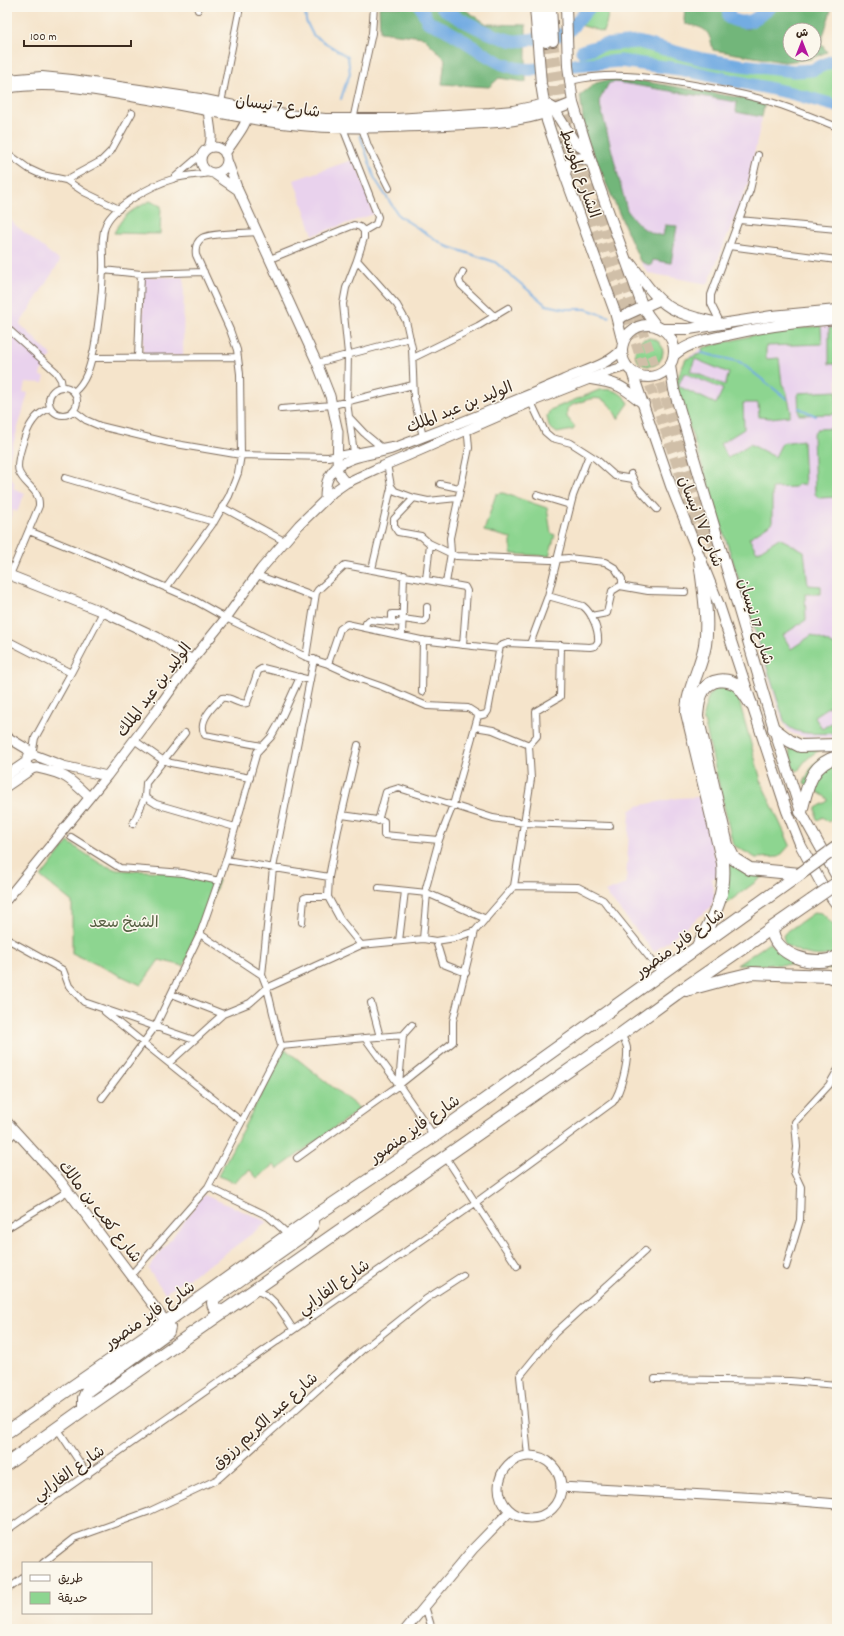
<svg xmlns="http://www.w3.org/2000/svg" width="844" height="1636" font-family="Dekko,'Playpen Sans Arabic',sans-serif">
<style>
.built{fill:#e9d2ed}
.green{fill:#8dd590;stroke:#648057;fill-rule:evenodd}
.forest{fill:#72b67a;stroke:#56704c;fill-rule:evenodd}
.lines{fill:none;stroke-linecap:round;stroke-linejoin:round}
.stream{stroke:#73ace2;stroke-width:2}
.river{stroke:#73ace2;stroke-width:13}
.primary-tunnel{stroke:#d0bfa8;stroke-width:10;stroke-dasharray:10 5;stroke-linecap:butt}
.street-casing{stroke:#7c6b5b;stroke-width:8}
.secondary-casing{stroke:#7c6b5b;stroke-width:11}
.primary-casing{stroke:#7c6b5b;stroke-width:12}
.highway-casing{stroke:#7c6b5b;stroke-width:14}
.street{stroke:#fff;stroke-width:6}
.secondary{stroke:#fff;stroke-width:9}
.primary{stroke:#fff;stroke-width:10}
.highway{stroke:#fff;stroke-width:12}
.highway-bridge-casing{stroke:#7c6b5b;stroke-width:14;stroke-linecap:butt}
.highway-bridge{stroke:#fff;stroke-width:12}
.labels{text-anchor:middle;stroke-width:3;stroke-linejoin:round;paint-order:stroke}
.street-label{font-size:16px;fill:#3b2a1e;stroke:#fbf7ec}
.park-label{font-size:16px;fill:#545d40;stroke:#fbf7ec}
</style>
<rect width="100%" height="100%" fill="#fbf7ec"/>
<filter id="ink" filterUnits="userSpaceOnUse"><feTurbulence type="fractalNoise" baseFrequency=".025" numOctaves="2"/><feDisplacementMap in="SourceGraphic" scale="8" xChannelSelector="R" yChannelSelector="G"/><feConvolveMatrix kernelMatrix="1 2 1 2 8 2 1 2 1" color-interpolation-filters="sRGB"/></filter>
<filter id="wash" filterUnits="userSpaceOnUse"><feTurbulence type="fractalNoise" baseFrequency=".012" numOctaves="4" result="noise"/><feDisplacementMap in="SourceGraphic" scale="16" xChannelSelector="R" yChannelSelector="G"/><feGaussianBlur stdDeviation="0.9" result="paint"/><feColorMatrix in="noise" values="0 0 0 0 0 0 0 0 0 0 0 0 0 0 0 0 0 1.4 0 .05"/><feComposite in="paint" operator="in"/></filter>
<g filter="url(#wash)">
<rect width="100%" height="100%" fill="#f5e4cb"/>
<path class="built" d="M618 77 765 102 748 184 708 284 648 273 640 261 605 182 580 95 596 83Z
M355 159 374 214 313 235 294 180Z
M7 215 14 224 60 261 20 324 52 356 44 363 46 365 41 371 40 376 45 377 43 383 25 382 23 392 28 393 7 466Z
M143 277H184L183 356H143Z
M837 325V738L805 737 794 734 788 731 782 720 676 385 678 377 686 359 702 348 770 331Z
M7 472 15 484 13 488 25 493 17 512 13 510 7 527Z
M699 797 720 875 711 879 715 897 710 908 654 952 605 892 626 884 630 811 637 806 678 798Z
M204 1195 268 1222 219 1258 165 1293 148 1269Z"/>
<path class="green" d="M594 7H610L604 32 580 25Z
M638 43 698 59 793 72 814 70 833 61 837 67V102L791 90 681 66 620 58 579 61V57L602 45Z
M150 201 161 206 160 234 114 233C124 213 131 211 150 201Z
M821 326 822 344 766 346V359L779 358 782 384 786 390 791 411 789 416 770 418 759 417 758 403H743L744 429 720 444 728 458 750 444 775 457 782 443 803 440 805 485 799 484 795 487 772 488V523L749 538 757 552 779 538 804 551 808 585 821 586V594H805L806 620 783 635 791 649 812 635 837 647V701L814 716 822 729 837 719V733C821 733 796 737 785 723L676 385 678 377 686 359 703 353 702 348 770 331ZM695 359 729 373 725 385 690 371ZM684 373 723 389 716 404 678 386Z
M829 328H837V364H829Z
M635 352a14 14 0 1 1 28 0a14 14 0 1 1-28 0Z
M599 390C612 388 622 392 629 403L618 419C605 391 594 397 570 406L567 409V417L575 427 573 430 557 433 549 427 547 416 550 410Z
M837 391V414L799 415 798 393Z
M837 428V497L819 498 815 494 813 434 817 429Z
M503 493 547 508 551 533 555 535 549 556 511 554V538L484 531 496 494Z
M720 686C729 687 733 690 738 697L762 784 790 845 779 857 756 858 733 845 703 716C706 703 707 692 720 686Z
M788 744 822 749C811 754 804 761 798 771L793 768Z
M837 753V817L828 822 823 817 818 820 816 817V808L828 801 827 798 804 783C812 764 816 757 837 753Z
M68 842 101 864 117 870 172 872 219 881 184 966 159 960 141 985 72 953V902L41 877Z
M725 853 736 861 772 870 727 903H724Z
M815 912 822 913 837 929V952C819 960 801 954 785 944L783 936 785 933Z
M769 943 795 961 831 966 837 963V971C804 962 770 965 737 965Z
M285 1049 360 1109 278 1169 274 1165 257 1178 250 1170 234 1182 218 1176Z"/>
<path class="forest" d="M379 7H461L487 24 526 25V82L499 78 489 87 442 84 445 59 423 37 380 32Z
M685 7H725C726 22 734 25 747 29L762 20 776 7H832L821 43 827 52 810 59 784 62 713 50C709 29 706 28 685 24L684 20ZM790 30H814V54H790Z
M618 77 765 102 762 117 736 112 737 102 616 82 609 83 599 101 627 210C637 224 645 233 663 236L665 225 677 226 671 263 653 260 651 266 640 261 585 135 580 95 596 83Z"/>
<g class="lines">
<path class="stream" d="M305 7 306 21 313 35 348 57 350 74 345 86 341 99
M360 135 375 179 399 216 446 246 495 262 546 305 566 309H586L609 317
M702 353 740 362 787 399
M799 408 816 416
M835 425 837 426"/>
<path class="river" d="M421 7 428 22C435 25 442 27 448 31 479 47 499 73 538 69
M442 7C455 18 501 41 517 41 534 40 550 36 566 34L590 7
M728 7 729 18C748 27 755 20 770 7
M582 51 602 45 638 42 702 59 740 65 794 71 812 70 837 59
M574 65 620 61 679 69 791 93 837 106"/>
</g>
</g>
<g filter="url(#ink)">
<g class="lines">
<path class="primary-tunnel" d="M553 41 561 96 571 132 653 360 710 539 724 565
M546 42 554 97 563 135 619 294 697 525 700 543V558"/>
<g class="street-casing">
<path id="street" d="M198 10V7
M570 81C609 72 643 76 682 83 712 88 742 93 771 102 794 109 815 118 837 127
M221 103 240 7
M353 120 372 33 374 7
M343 128 378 217 376 224 364 231
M362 128 368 146 389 188
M7 153 29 169 42 175 66 180 84 192 119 209
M174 178 203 153
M66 180 101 161 111 151 132 113
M739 220 837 229
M729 246 837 260
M270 259 354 225 360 227 364 231V238L357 260 346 288 343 304 348 354 347 402 354 453
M357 260 397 305 406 321 412 348 414 398 423 437
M103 270 141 274 204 272
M463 272 459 280 461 285 495 317
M721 324 711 304V295L750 190 758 155
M7 328 56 372 61 380 62 387
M92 358 238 357
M138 358 141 274
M413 358 478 326 508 308
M317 363 410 338
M49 401a14 14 0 1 1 28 0a14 14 0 1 1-28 0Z
M74 392C87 381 90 365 94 349 99 323 102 296 103 270 104 255 100 238 106 224 114 206 154 184 173 179 185 175 198 175 210 173
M531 402 545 432 552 438 571 443 596 459 615 476 633 479
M281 409 333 405 413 385
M74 411 86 420 100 426 170 443 241 455 328 457 392 445
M349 417 364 433 381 447
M387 464 391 486 395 491 414 498 428 501 457 498
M631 474 637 487 657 509
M65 478 214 522
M440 484 459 488
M537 495 570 505
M414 498 394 519V526L398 532 421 536 429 543 456 556 550 560 568 558 605 562 615 568 622 579V586
M222 507 284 541
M29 531 135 574 194 600 226 618 306 657 328 664 363 680 383 687 427 706 468 708 479 715
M372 569 391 488
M10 575 39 506C40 489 25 486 19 472 15 462 26 430 33 421 37 415 43 411 50 408
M257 575 315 597
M426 579 430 544
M446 583 451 553 450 538 469 448 468 436 466 430
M166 588 214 522 229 496 238 473 241 455 240 374 237 350 230 330 196 255C195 248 196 242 202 238 209 233 247 233 258 232
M591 616 607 613 612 591 620 586 648 591 685 592
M403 619 424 622 427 618V607
M392 622V614H403
M365 628 366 623 369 620 402 623
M402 636 404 575
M7 640 71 673
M530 644 548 596 573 496 589 455
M306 657 316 593 318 590 345 565 465 587 467 591 463 645
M328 664 340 629 347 624 421 640 499 649
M422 692 423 640
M475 727 493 730 529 745
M134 740 161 759 171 763 250 778
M262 746 205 735C197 722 213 706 222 698 231 696 239 706 247 703L258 671 263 668 310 680
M32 755 35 738 71 673 103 612
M145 797 156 804 235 827
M342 815 384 821V835L439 840
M378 821 386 792 399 788 493 818 524 823 610 826
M133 824 145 797 146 783 185 733
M71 837 120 868 183 873 219 881
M226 860 329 877 338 830 358 745
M329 877 328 897 340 919 361 945
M514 886 578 887 603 900 662 973
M379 888 427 893 486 919
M302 922 304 898 307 897H328
M200 934 262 975
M7 939 63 970 69 986 84 1002 194 1040
M423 939 427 893 426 888 439 840 453 805 478 716 486 714 488 711 500 646 508 643 590 647 595 646 598 642C599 630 592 613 583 606L548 596
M399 941 405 891
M436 941 443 964 466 973
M172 994 223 1014
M371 1003 380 1037
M105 1012 241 1121
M365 1038 403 1035
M281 1046 365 1038 399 1085
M169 1063 223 1014 250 1003 267 988 361 945 423 939 436 941 455 938 475 931 514 886 531 779 529 745 537 736 536 711 560 697 561 645
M102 1098 155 1027 200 934 226 860 257 752 271 737 279 723 300 677
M434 1136 399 1085 453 1042V1021L475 931
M7 1141 15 1132
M445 1156 517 1266
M297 1158 399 1085 403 1035 412 1025
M208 1187 268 1216 288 1234
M7 1228 68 1191
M786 1267 800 1220 801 1187 794 1172 797 1147 795 1122 829 1085 837 1071
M131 1275 208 1187 281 1046 267 988 262 975 273 868 314 659
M255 1291C273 1293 284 1316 293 1329
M655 1379 790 1381 837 1385
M57 1428 88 1475
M528 1456 520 1376 555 1333 645 1251
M7 1530 475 1203 613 1102C621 1092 628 1062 627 1049 627 1044 623 1039 621 1034
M43 1563 75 1538 150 1511 218 1479 361 1351 426 1299 463 1275
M7 1590 23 1578
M425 1606 432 1629"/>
</g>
<g class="secondary-casing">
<path id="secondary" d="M209 104C206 119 215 133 209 148
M201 160a13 13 0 1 1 26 0a13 13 0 1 1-26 0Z
M225 154C232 142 248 125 248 112
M227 160 238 190 317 363 330 396 338 432 337 468 340 476 346 483
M213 173 238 190
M325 500C325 487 326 476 337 467 353 454 376 455 394 448 451 427 508 404 563 380 582 371 609 365 622 349
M7 574 103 612 157 637 192 660
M7 737 27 749 31 755
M38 768C66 774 69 778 89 797
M32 769 26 765 27 758 34 755 63 766 107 776
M7 775 26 762
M7 786 32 769 36 768
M7 899 107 776 153 715 192 660 226 618 261 569 299 525 333 492 346 483 376 469 407 456 531 402 610 371 627 366
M7 1122 59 1179 166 1322
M499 1487a31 31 0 1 1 62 0a31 31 0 1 1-62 0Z
M561 1487 778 1499 837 1504
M406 1629 473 1549 510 1511"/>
</g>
<g class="primary-casing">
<path id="primary" d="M535 7 541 84 547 121 565 175 615 312 623 343
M543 7 546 42
M551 7 553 41
M566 7 568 66 573 103 598 183 641 302 648 315 657 327
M7 80 42 77 72 80 200 99 269 113 325 119H396L490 113 513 111 546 104 553 108 575 143 588 152
M7 88C57 79 110 93 160 101 204 109 247 120 291 124 342 130 394 127 446 125 494 123 527 123 573 103
M565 175C567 160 578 154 591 162
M630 263C643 279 655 301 675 310 688 317 703 319 717 323
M617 319 659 300
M622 351a26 26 0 1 1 52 0a26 26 0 1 1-52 0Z
M662 329H689L772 316 837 310
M674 355C690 342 708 339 728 335 764 326 800 322 837 319
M670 366 674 390 774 729 801 812 837 877
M632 372 671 486 719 605 787 811 801 846 821 883 837 905
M591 379C619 383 623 387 644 404"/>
</g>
<g class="highway-casing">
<path id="highway" d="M751 704C747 698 743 691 738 686 727 677 710 679 703 691 698 699 698 707 697 716L727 845 734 859 750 869 800 874
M774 729 790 741 800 746 837 745
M801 812C807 789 810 764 837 757
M772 928C773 956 815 968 837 957
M698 946C713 916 726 898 723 863L687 713C687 689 701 669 705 645 709 617 703 588 700 560
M686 990 723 980 752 973 829 976 837 979
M225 1311C216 1312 211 1306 214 1298L306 1233 312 1225 314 1217
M84 1409V1398L87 1391 168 1332 169 1327 166 1322
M7 1432 166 1322 315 1216 434 1136 800 874
M7 1464 84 1409 621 1034 676 994 811 901"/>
</g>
<use href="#street" class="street"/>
<use href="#secondary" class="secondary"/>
<use href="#primary" class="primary"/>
<use href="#highway" class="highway"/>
<g class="highway-bridge-casing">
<path id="highway-bridge" d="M800 874 837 847
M811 901 837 883"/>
</g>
<use href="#highway-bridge" class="highway-bridge"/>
</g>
</g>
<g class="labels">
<g class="street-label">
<text transform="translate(278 105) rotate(8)" y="6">شارع 7 نيسان</text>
<text transform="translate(581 173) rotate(71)" y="6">الشارع الموسط</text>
<text transform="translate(459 406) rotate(-22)" y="6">الوليد بن عبد الملك</text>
<text transform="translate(702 521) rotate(68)" y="6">شارع ١٧ نيسان</text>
<text transform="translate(757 621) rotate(73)" y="6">شارع 17 نيسان</text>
<text transform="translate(153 689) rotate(-53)" y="6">الوليد بن عبد الملك</text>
<text transform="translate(679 942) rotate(-36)" y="6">شارع فايز منصور</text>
<text transform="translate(414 1128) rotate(-35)" y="6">شارع فايز منصور</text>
<text transform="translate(101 1211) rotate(52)" y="6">شارع كعب بن مالك</text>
<text transform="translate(333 1286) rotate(-35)" y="6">شارع الفارابي</text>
<text transform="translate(149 1314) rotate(-35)" y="6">شارع فايز منصور</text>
<text transform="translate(264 1420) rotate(-42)" y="6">شارع عبد الكريم رزوق</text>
<text transform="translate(68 1472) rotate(-35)" y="6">شارع الفارابي</text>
</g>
<g class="park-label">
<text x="124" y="927">الشيخ سعد</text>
</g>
</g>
<rect width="844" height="1636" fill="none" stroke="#fbf7ec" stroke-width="24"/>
<rect x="22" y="1562" width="130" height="52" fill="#fbf7ec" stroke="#aea59a"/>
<rect x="30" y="1575" width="20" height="6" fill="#ffffff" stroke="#aea59a"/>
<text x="58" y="1582" font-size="12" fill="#3b2a1e">طريق</text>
<rect x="30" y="1592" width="20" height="12" fill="#8dd590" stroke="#aea59a"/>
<text x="58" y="1602" font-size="12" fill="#3b2a1e">حديقة</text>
<g transform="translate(802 42)"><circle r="19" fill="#fbf7ec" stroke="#aea59a"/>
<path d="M0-3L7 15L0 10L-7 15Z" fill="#b5179e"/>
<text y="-6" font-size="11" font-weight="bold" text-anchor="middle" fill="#3b2a1e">ش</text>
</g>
<path d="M24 40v6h107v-6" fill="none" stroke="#3b2a1e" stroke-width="2"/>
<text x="30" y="40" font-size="12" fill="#3b2a1e" stroke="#fbf7ec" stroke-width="3" paint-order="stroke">100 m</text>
</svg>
